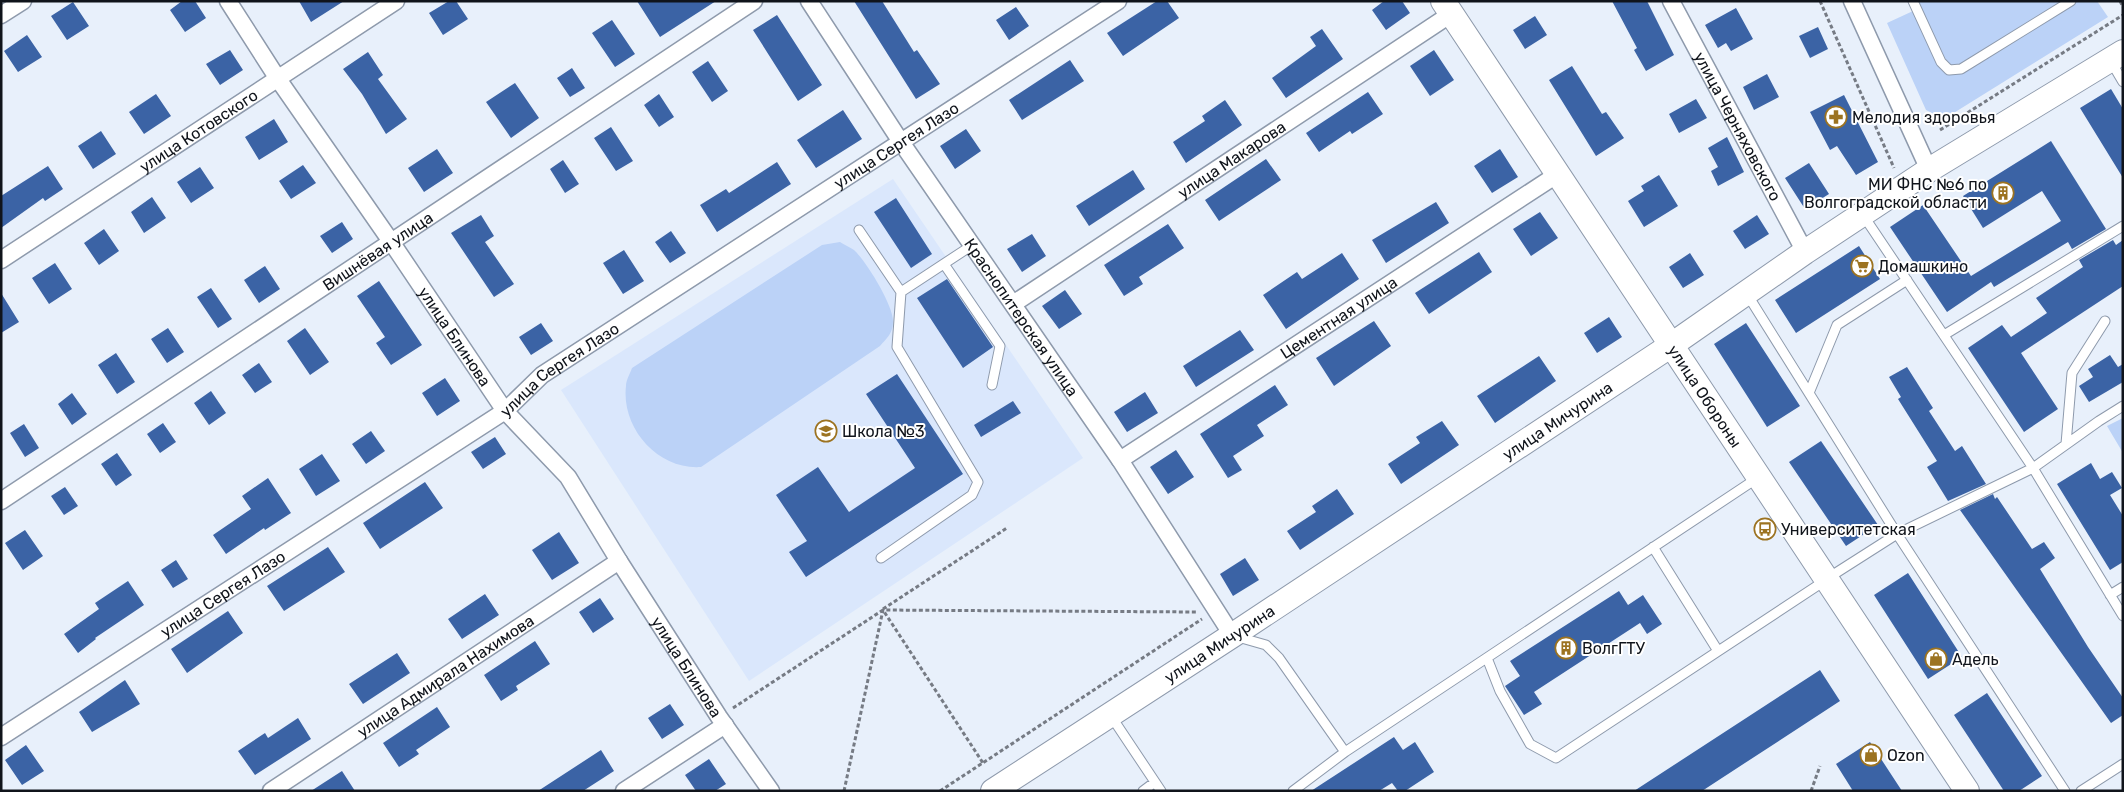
<svg xmlns="http://www.w3.org/2000/svg" width="2124" height="792" font-family="Rubik,sans-serif">
<style>
.built{fill:#dae7fc}
.green{fill:#bbd2f7}
.building{fill:#3b63a5}
.lines{fill:none;stroke-linecap:round;stroke-linejoin:round}
.lane-casing{stroke:#8e9aac;stroke-width:11}
.street-casing{stroke:#8e9aac;stroke-width:19}
.secondary-casing{stroke:#8e9aac;stroke-width:26}
.path{stroke:#767b84;stroke-width:3;stroke-dasharray:4 2.5;stroke-linecap:butt}
.lane{stroke:#fff;stroke-width:9}
.street{stroke:#fff;stroke-width:16}
.secondary{stroke:#fff;stroke-width:24}
.labels{text-anchor:middle;stroke-width:4;stroke-linejoin:round;paint-order:stroke}
.poi-label{font-size:16px;fill:#10141b;stroke:#fff;text-anchor:start}
.street-label{font-size:16px;fill:#10141b;stroke:#fff}
</style>
<rect width="100%" height="100%" fill="#e8f0fb"/>
<path class="built" d="M893 179 1083 458 749 681 561 390Z"/>
<path class="green" d="M1917 1H2064L1960 65 1950 66 1944 60Z
M2076 1H2097L2108 17 1944 119 1926 110 1887 23 1913 11 1939 67C1946 75 1952 74 1963 72Z
M840 242C844 245 850 247 854 250 866 261 894 306 893 322 893 333 887 338 880 346L701 467C658 470 621 428 626 386 626 380 630 374 632 368L822 245Z
M2123 418V453L2107 426Z"/>
<path class="building" d="M182 1H195L206 18 185 32 170 10Z
M299 1H344L311 22Z
M449 1H456L468 19 443 35 429 13Z
M637 1H716L660 37Z
M854 1H882L914 52 917 50 940 84 916 99Z
M1157 1H1167L1179 18 1123 56 1107 33Z
M1384 1H1402L1410 13 1386 30 1372 10Z
M1612 1H1647L1674 55 1646 71 1634 50 1637 48Z
M73 2 89 26 67 40 51 16Z
M1016 7 1029 26 1009 40 996 20Z
M1736 8 1753 39 1731 51 1726 43 1718 48 1705 25Z
M777 15 822 85 798 101 753 30Z
M1535 16 1547 35 1525 49 1513 30Z
M612 20 635 54 615 67 592 33Z
M1818 27 1828 49 1810 58 1799 36Z
M1322 29 1343 59 1286 98 1272 78 1316 46 1310 37Z
M27 35 42 57 18 72 4 51Z
M230 50 243 70 220 85 206 64Z
M1434 50 1454 80 1430 96 1410 66Z
M368 52 383 75 378 79 407 119 386 134 362 94 343 69Z
M1070 60 1084 81 1022 120 1009 100Z
M708 61 728 91 712 102 692 72Z
M1572 66 1602 114 1606 112 1624 138 1596 156 1549 80Z
M572 68 585 88 570 97 557 78Z
M1767 74 1779 97 1754 110 1743 87Z
M515 83 539 118 511 138 486 102Z
M2111 89 2123 109V178L2080 108Z
M1368 92 1383 114 1352 134 1350 131 1319 152 1306 133Z
M156 94 171 116 144 134 129 112Z
M659 94 674 117 659 127 644 105Z
M1844 95 1878 162 1856 175 1837 146 1830 150 1810 112Z
M1696 99 1707 118 1679 133 1669 114Z
M1225 100 1242 125 1186 163 1173 142 1205 121 1202 116Z
M843 110 862 139 816 168 797 140Z
M274 119 288 142 259 160 245 137Z
M611 127 633 161 616 171 594 138Z
M966 129 981 151 955 169 940 146Z
M101 131 116 154 93 169 78 146Z
M1727 137 1744 172 1718 186 1711 171 1718 167 1708 148Z
M2051 141 2106 229 2072 249 2068 242 1994 287 1991 282 1947 312 1890 227 1923 205 1971 276 2061 221 2042 191 1983 228 1963 196Z
M437 149 453 173 424 192 408 168Z
M1500 149 1518 177 1492 193 1474 166Z
M1266 159 1281 180 1219 221 1205 200Z
M563 160 579 184 565 193 550 169Z
M777 162 791 184 717 232 700 205 726 189 729 193Z
M1809 163 1829 194 1805 209 1785 178Z
M303 165 316 183 291 199 279 181Z
M48 166 63 189 45 201 43 198 1 228V196Z
M200 167 214 188 191 203 177 182Z
M1133 170 1145 189 1089 226 1076 206Z
M1659 175 1678 206 1644 227 1628 201 1644 191 1641 186Z
M152 197 166 218 144 233 131 212Z
M896 198 932 254 911 268 874 212Z
M1436 202 1449 223 1386 263 1372 240Z
M1540 212 1558 238 1531 256 1513 229Z
M481 215 494 236 485 242 514 284 494 297 451 233Z
M1757 215 1769 234 1745 249 1733 231Z
M342 222 353 239 332 253 320 236Z
M1168 224 1184 248 1139 277 1143 284 1124 296 1104 265Z
M104 229 119 251 99 265 84 243Z
M671 231 686 253 670 263 655 242Z
M1032 234 1046 256 1022 272 1007 249Z
M2113 240 2116 245 2123 240V286L2021 353 2058 409 2024 432 1968 348 2002 325 2011 337 2047 313 2036 298 2083 267 2079 260Z
M1859 246 1880 279 1796 333 1775 300Z
M624 250 644 281 623 294 603 263Z
M1479 252 1492 272 1429 314 1415 293Z
M1342 253 1359 279 1286 329 1263 295 1297 272 1302 279Z
M1690 253 1704 275 1683 288 1669 267Z
M55 263 72 289 49 304 32 278Z
M265 266 280 289 259 303 244 280Z
M947 279 993 347 963 368 917 298Z
M379 281 422 345 391 365 376 343 385 337 357 296Z
M211 288 232 319 218 328 197 297Z
M1065 290 1082 314 1059 329 1042 306Z
M1 293 19 322 1 333Z
M1609 317 1622 337 1597 353 1584 333Z
M1374 321 1391 346 1334 386 1316 358Z
M541 323 553 341 531 355 519 337Z
M1746 323 1800 406 1767 427 1714 344Z
M168 328 184 352 167 363 151 339Z
M305 328 329 362 310 375 287 341Z
M1240 330 1254 350 1196 387 1183 366Z
M116 353 135 382 117 394 98 365Z
M2110 355 2118 367 2123 364V382L2089 402 2079 386 2093 377 2088 369Z
M1539 356 1556 381 1495 423 1477 396Z
M259 363 272 382 255 393 242 375Z
M1907 367 1933 408 1929 411 1955 451 1962 446 1986 484 1948 501 1927 467 1937 461 1898 399 1901 397 1889 377Z
M897 374 963 474 806 577 789 552 807 541 776 495 818 467 849 512 915 468 866 394Z
M445 378 460 401 437 416 422 393Z
M1275 385 1288 405 1257 425 1264 436 1233 456 1242 470 1228 478 1200 434Z
M211 391 226 413 209 425 194 403Z
M1145 392 1158 413 1127 432 1114 412Z
M72 393 87 414 72 425 58 404Z
M1013 401 1021 413 981 437 974 425Z
M1442 421 1459 445 1401 484 1388 464 1420 443 1416 437Z
M163 423 176 442 160 453 147 434Z
M24 424 39 448 25 457 10 433Z
M371 431 385 451 366 464 352 444Z
M495 437 506 454 483 469 471 452Z
M1821 441 1878 525 1846 546 1789 462Z
M1176 450 1194 477 1168 494 1150 467Z
M117 453 132 475 116 486 101 464Z
M322 454 340 481 316 496 299 469Z
M2091 463 2100 479 2112 472 2122 488 2110 495 2123 516V562L2110 570 2057 484Z
M268 478 291 513 265 530 264 528 226 554 213 535 251 509 242 496Z
M425 482 443 508 380 549 363 523Z
M65 487 78 506 64 515 51 496Z
M1337 489 1354 514 1300 550 1287 531 1316 512 1312 506Z
M1993 494 1995 499 1997 497 2032 549 2044 542 2055 558 2040 569 2088 647 2123 698V715L2111 723 1960 510Z
M25 530 43 556 23 570 5 543Z
M559 532 579 563 552 580 532 550Z
M328 547 345 572 284 611 267 586Z
M1245 558 1259 580 1233 596 1220 574Z
M176 560 188 579 173 588 161 570Z
M1908 573 1962 657 1928 679 1874 595Z
M128 581 144 605 95 638 96 639 78 653 64 634 99 609 95 603Z
M1619 591 1628 605 1643 595 1662 624 1647 634 1640 623 1534 692 1542 704 1524 715 1505 686 1520 676 1510 661Z
M485 594 499 615 462 639 448 619Z
M600 598 614 619 593 633 579 612Z
M228 611 243 633 187 673 171 649Z
M535 641 550 664 516 686 518 690 501 701 484 675Z
M397 653 410 673 363 704 349 684Z
M1820 670 1840 701 1702 791H1634Z
M125 680 140 704 92 732 79 712Z
M1987 693 2042 776 2019 791H2004L1954 715Z
M670 704 684 725 662 739 648 718Z
M437 707 450 727 416 750 419 754 399 767 383 743Z
M298 718 311 739 255 775 238 751 265 733 268 738Z
M1394 737 1403 750 1415 742 1434 772 1405 791H1398L1392 783 1379 791H1311Z
M1870 742 1902 791H1853L1836 764Z
M26 745 44 771 22 785 5 760Z
M601 750 614 771 583 791H538Z
M709 759 726 784 715 791H696L685 775Z
M342 771 355 791H311Z"/>
<g class="lines">
<g class="lane-casing">
<path id="lane" d="M1913 1 1941 62 1949 70 1961 69 2071 1
M2110 60 2123 82
M1863 215 2033 468 2123 616
M859 230 901 292
M944 264 1000 346 992 385
M1747 294 1897 534 1828 578
M1944 335 2123 226
M1809 393 1837 325 1907 280
M2066 444 2072 373 2105 321
M1653 547 1718 651
M881 558 972 495 978 482 897 347 901 292 971 246
M2110 595 2123 587
M1238 637 1266 645 1279 658 1345 752 1759 477
M1487 658 1500 691 1530 744 1556 758 1826 580
M1111 716 1161 791
M1143 791 1155 782
M1293 791 1345 752
M2065 791 1897 534 2033 468 2099 421 2123 406
M2081 791 2123 764"/>
</g>
<g class="street-casing">
<g id="street">
<path id="s1" d="M228 1 278 79 392 243 505 411 568 477 619 561 719 717 771 791"/>
<path id="s2" d="M809 1 901 142 1120 460 1232 635"/>
<path id="s3" d="M1671 1 1805 252"/>
<path d="M1852 1 1929 170"/>
<path d="M1 15 23 1"/>
<path id="s4" d="M1 260 396 1"/>
<path id="s5" d="M1013 304 1451 14"/>
<path id="s6" d="M1120 460 1558 174"/>
<path id="s7" d="M1 501 754 1"/>
<path id="s8" d="M1 737 505 411 542 375 1118 1"/>
<path id="s9" d="M271 791 619 561"/>
<path d="M624 791 725 725"/>
</g>
</g>
<g class="secondary-casing">
<g id="secondary">
<path id="s10" d="M1443 1 1967 791"/>
<path id="s11" d="M993 791 1233 635 1670 346 1805 252 1929 170 2123 52"/>
</g>
</g>
<path class="path" d="M1820 1 1894 168
M2120 1 2123 7
M1940 130 2123 15
M883 609 1007 528
M733 708 883 610 983 763
M844 791 883 610 1196 612
M940 791 1202 619
M1811 791 1820 766"/>
<use href="#lane" class="lane"/>
<use href="#street" class="street"/>
<use href="#secondary" class="secondary"/>
</g>
<defs>
<g id="pharmacy-ring" transform="scale(1.125)"><circle r="9.5" fill="#fff" stroke="#9c7321" stroke-width="1.5"/><path d="M-2-6h4v4h4v4h-4v4h-4v-4h-4v-4h4Z" fill="#9c7321"/></g>
<g id="building-ring" transform="scale(1.125)"><circle r="9.5" fill="#fff" stroke="#9c7321" stroke-width="1.5"/><path d="M-4-6H4V6H1V3H-1V6H-4ZM-2.5-4.3h1.7v1.8h-1.7ZM.8-4.3h1.7v1.8H.8ZM-2.5-1h1.7V.8h-1.7ZM.8-1h1.7V.8H.8Z" fill="#9c7321"/></g>
<g id="supermarket-ring" transform="scale(1.125)"><circle r="9.5" fill="#fff" stroke="#9c7321" stroke-width="1.5"/><path d="M-6-5.5h2.5l.6 2H6L4.5 2H-2.5L-4.4-4H-6ZM-1.5 3.2a1.3 1.3 0 1 0 .1 0ZM3 3.2a1.3 1.3 0 1 0 .1 0Z" fill="#9c7321"/></g>
<g id="school-ring" transform="scale(1.125)"><circle r="9.5" fill="#fff" stroke="#9c7321" stroke-width="1.5"/><path d="M0-5L7-2L0 1L-7-2ZM-4 1L0 2.5L4 1V4Q0 6-4 4Z" fill="#9c7321"/></g>
<g id="bus-ring" transform="scale(1.125)"><circle r="9.5" fill="#fff" stroke="#9c7321" stroke-width="1.5"/><path d="M-5-6H5V4H4V6H2V4H-2V6H-4V4H-5ZM-3.5-4V0h7V-4ZM-3.5 1.2v1.5H-2V1.2ZM2 1.2v1.5H3.5V1.2Z" fill="#9c7321"/></g>
<g id="shop-ring" transform="scale(1.125)"><circle r="9.5" fill="#fff" stroke="#9c7321" stroke-width="1.5"/><path d="M-5-2.5h2.3a2.7 3.5 0 0 1 5.4 0H5L5.5 6h-11ZM-1.5-2.5h3a1.5 2.3 0 0 0-3 0Z" fill="#9c7321"/></g>
</defs>
<g fill-rule="evenodd">
<use href="#pharmacy-ring" x="1836" y="117"/>
<use href="#building-ring" x="2003" y="193"/>
<use href="#supermarket-ring" x="1862" y="266"/>
<use href="#school-ring" x="826" y="431"/>
<use href="#bus-ring" x="1765" y="529"/>
<use href="#building-ring" x="1566" y="648"/>
<use href="#shop-ring" x="1936" y="659"/>
<use href="#shop-ring" x="1871" y="755"/>
</g>
<g class="labels">
<g class="poi-label">
<text x="1852" y="123">Мелодия здоровья</text>
<text x="1987" y="190" text-anchor="end">МИ ФНС №6 по<tspan x="1987" dy="18">Волгоградской области</tspan></text>
<text x="1878" y="272">Домашкино</text>
<text x="842" y="437">Школа №3</text>
<text x="1781" y="535">Университетская</text>
<text x="1582" y="654">ВолгГТУ</text>
<text x="1952" y="665">Адель</text>
<text x="1887" y="761">Ozon</text>
</g>
<g class="street-label">
<text dy="6" stroke="none"><textPath href="#s3" startOffset="142">улица Черняховского</textPath></text>
<text dy="6" stroke="none"><textPath href="#s4" startOffset="236">улица Котовского</textPath></text>
<text dy="6" stroke="none"><textPath href="#s8" startOffset="1074">улица Сергея Лазо</textPath></text>
<text dy="6" stroke="none"><textPath href="#s5" startOffset="262">улица Макарова</textPath></text>
<text dy="6" stroke="none"><textPath href="#s7" startOffset="452">Вишнёвая улица</textPath></text>
<text dy="6" stroke="none"><textPath href="#s6" startOffset="261">Цементная улица</textPath></text>
<text dy="6" stroke="none"><textPath href="#s2" startOffset="381">Краснопитерская улица</textPath></text>
<text dy="6" stroke="none"><textPath href="#s1" startOffset="405">улица Блинова</textPath></text>
<text dy="6" stroke="none"><textPath href="#s8" startOffset="669">улица Сергея Лазо</textPath></text>
<text dy="6" stroke="none"><textPath href="#s10" startOffset="474">улица Обороны</textPath></text>
<text dy="6" stroke="none"><textPath href="#s11" startOffset="675">улица Мичурина</textPath></text>
<text dy="6" stroke="none"><textPath href="#s8" startOffset="264">улица Сергея Лазо</textPath></text>
<text dy="6" stroke="none"><textPath href="#s11" startOffset="270">улица Мичурина</textPath></text>
<text dy="6" stroke="none"><textPath href="#s1" startOffset="810">улица Блинова</textPath></text>
<text dy="6" stroke="none"><textPath href="#s9" startOffset="209">улица Адмирала Нахимова</textPath></text>
</g>
</g>
<rect width="2124" height="792" fill="none" stroke="#10141b" stroke-width="5"/>
</svg>
